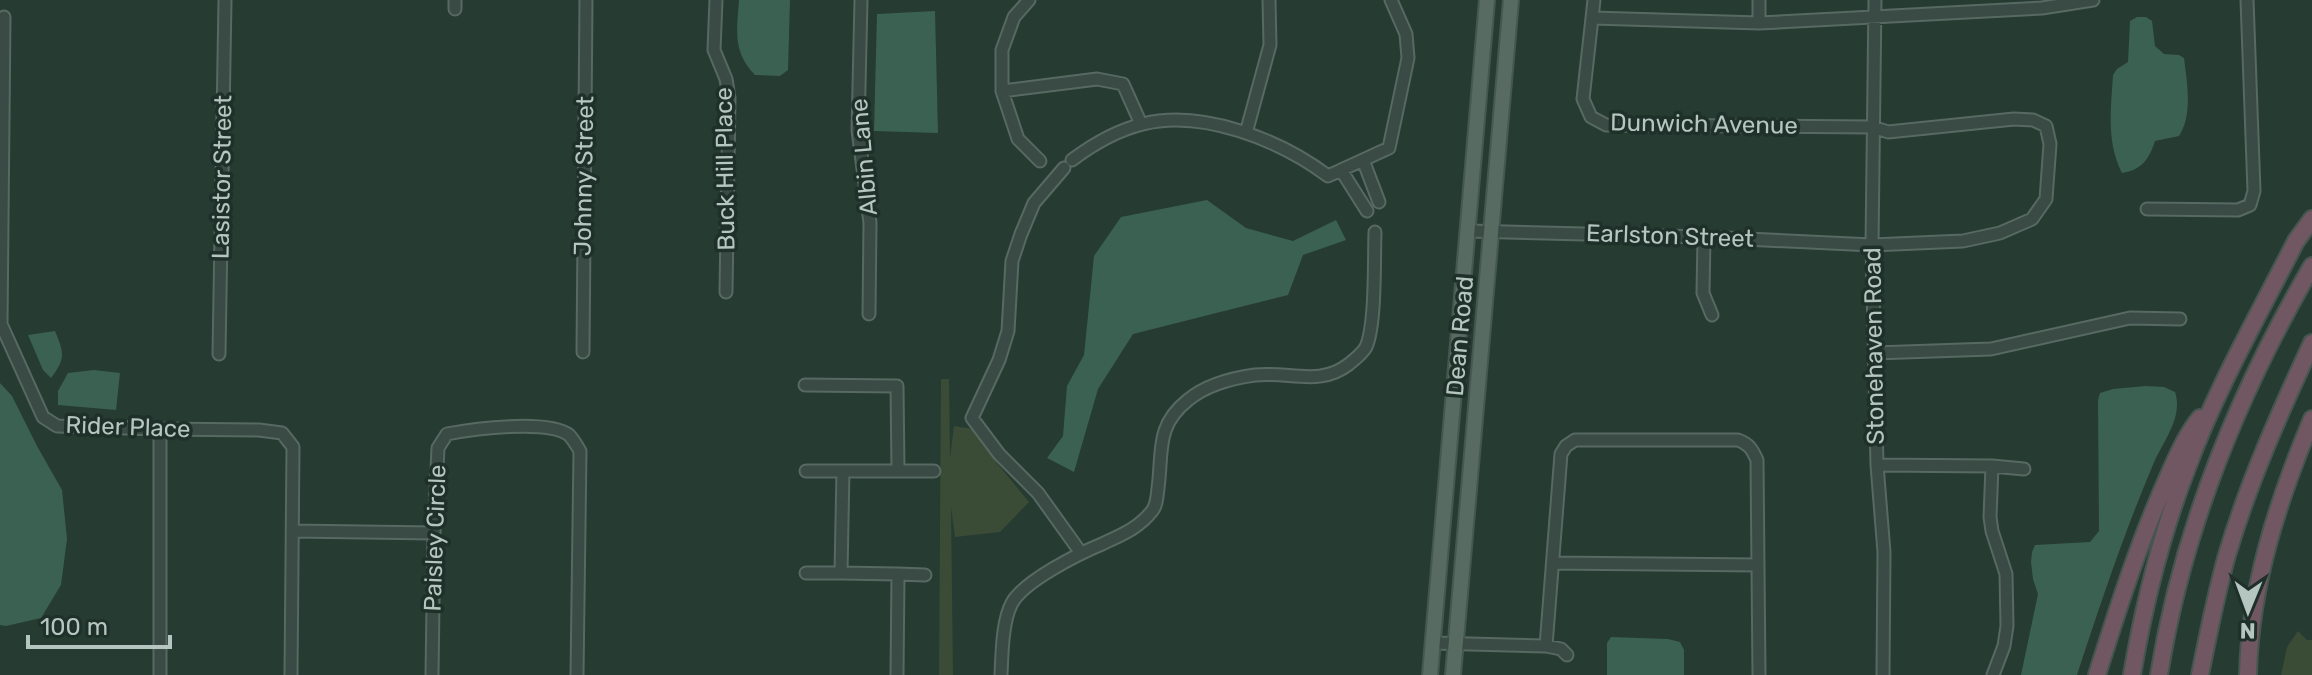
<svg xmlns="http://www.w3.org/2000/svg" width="2312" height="675" font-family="Rubik,sans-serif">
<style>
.green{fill:#3a4c36}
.water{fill:#3b6152}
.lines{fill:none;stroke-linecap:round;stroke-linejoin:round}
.minor-casing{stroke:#576962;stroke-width:15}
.major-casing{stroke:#455750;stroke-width:18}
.highway-casing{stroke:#44564f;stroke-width:20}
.minor{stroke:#394b44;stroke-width:11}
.major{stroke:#576b63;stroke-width:14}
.highway{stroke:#705761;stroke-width:16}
.labels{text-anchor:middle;stroke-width:7;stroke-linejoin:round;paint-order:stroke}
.street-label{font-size:24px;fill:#b5c6c0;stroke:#1e3029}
</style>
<rect width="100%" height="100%" fill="#263b32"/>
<path class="green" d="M941 379H949L950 458 954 426 979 430 997 463 1029 502 1000 532 955 537 951 507 953 675H939Z
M2298 631 2307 640H2312V675H2281L2287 647Z"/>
<path class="water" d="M739 0H790L788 70 780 76 755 75C732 52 737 30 739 0Z
M935 11 938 133 874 131 877 14Z
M2137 17H2146L2152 21 2155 46 2164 54 2179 55 2184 58C2187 82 2193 115 2179 136L2155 141C2149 159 2142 170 2122 173 2106 142 2111 108 2113 75L2117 69 2128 62 2130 21Z
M1207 200 1246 228 1293 241 1336 220 1346 240 1303 255 1288 295 1133 334 1098 389 1074 472 1047 458 1063 436 1067 386 1084 355 1094 256 1121 217Z
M55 331C64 353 66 358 51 378L43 370 28 335Z
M94 370 120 373 116 410 58 405V391L68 373Z
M0 383 12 396 37 446 62 490 67 539 61 585 41 618 6 626 0 625Z
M2146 386 2164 387 2175 392C2183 416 2165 439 2155 460 2125 530 2101 602 2077 675H2021L2038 594 2033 579 2031 562 2032 552 2035 545 2090 542 2099 531 2098 400 2100 393 2113 389Z
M1611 637 1668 639 1680 642 1684 650V675H1607V643Z"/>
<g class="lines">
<g class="minor-casing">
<path id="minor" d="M716 0 714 50 726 79 729 98 726 292
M861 0 858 130 870 223 869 314
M1029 0 1014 17 1002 50V91L1018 139 1040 161
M1875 0 1872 245 1877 465 1884 552 1883 675
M455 9V0
M4 17 1 324 43 417 57 426 160 429 259 430 282 433 293 447 291 675
M1593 18 1759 23 2042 8 2093 0
M1759 23V0
M1002 91 1097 79 1123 84 1141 124
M1246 133 1270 45 1269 0
M1072 160C1092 145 1118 130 1143 124 1202 109 1280 140 1328 176L1389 148 1408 58 1406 34 1391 0
M1363 160 1379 202
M1064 168 1034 203 1021 234 1012 261 1008 331 999 360 972 418 999 454 1038 493 1081 553
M1341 170 1367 211
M2147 209 2238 210 2250 205 2254 191 2247 0
M1468 231 1704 237 1872 245 1963 241 2000 233 2032 219 2046 199 2050 144 2046 126 2033 120 2014 119 1888 132 1873 127 1606 125 1591 117 1583 99 1594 0
M1704 237 1703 293 1712 315
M583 352 586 0
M1875 353 1991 349 2130 318 2180 319
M219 354 225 0
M805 385 897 386 898 471H843L841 573 898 574 897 675
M1877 465 1992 466 2024 469
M1992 466 1990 517 1992 531 2006 574 2007 626 2004 646 1993 675
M806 471H843
M898 471H934
M293 531 434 533
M1553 563 1758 565
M806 573H841
M898 574 925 575
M1433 643 1546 646 1561 649 1567 655
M1546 646 1561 454 1566 446 1575 440H1738C1749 444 1752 449 1757 460L1759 675
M160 675V429
M432 675 434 533 438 448 447 434C473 429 547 419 569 435 573 439 577 446 580 451L577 675
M1001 675C1002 655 1002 621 1012 603 1024 581 1078 554 1102 544 1121 535 1139 528 1152 511 1157 505 1157 496 1158 488 1163 452 1155 426 1188 400 1206 385 1233 378 1255 375 1289 371 1320 387 1349 364 1355 359 1362 354 1366 347 1376 325 1374 259 1375 232"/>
</g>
<g class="major-casing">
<path id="major" d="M1430 675 1487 0
M1453 675 1511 0"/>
</g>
<g class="highway-casing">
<path id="highway" d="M2097 675C2118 608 2139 542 2168 477 2177 457 2186 435 2200 418
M2132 675C2144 604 2161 535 2187 468 2216 389 2258 316 2296 241L2312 219
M2159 675C2182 531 2239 392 2312 266
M2200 675C2208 635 2216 594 2227 555 2249 481 2280 412 2312 343
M2248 675C2250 585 2278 501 2312 419"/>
</g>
<use href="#minor" class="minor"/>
<use href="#major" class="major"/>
<use href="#highway" class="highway"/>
</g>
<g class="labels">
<g class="street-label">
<text transform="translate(1704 124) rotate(1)" y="8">Dunwich Avenue</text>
<text transform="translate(864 157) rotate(-95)" y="8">Albin Lane</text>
<text transform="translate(725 169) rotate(-91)" y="8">Buck Hill Place</text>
<text transform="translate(584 176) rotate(-89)" y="8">Johnny Street</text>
<text transform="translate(222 177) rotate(-89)" y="8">Lasistor Street</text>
<text transform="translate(1670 236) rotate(2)" y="8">Earlston Street</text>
<text transform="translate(1460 336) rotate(-85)" y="8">Dean Road</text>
<text transform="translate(1874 346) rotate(-91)" y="8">Stonehaven Road</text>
<text transform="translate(128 427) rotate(2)" y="8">Rider Place</text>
<text transform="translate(435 538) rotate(-88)" y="8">Paisley Circle</text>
</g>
</g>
<g transform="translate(2248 611) rotate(181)" stroke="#1e3029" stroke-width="6" paint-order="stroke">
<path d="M0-6L14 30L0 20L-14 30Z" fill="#b5c6c0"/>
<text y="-12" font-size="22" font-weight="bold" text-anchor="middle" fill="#b5c6c0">N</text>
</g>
<path d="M28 635v12h142v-12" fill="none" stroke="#b5c6c0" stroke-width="4"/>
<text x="40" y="635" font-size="24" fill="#b5c6c0" stroke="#1e3029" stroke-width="6" paint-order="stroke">100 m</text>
</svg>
